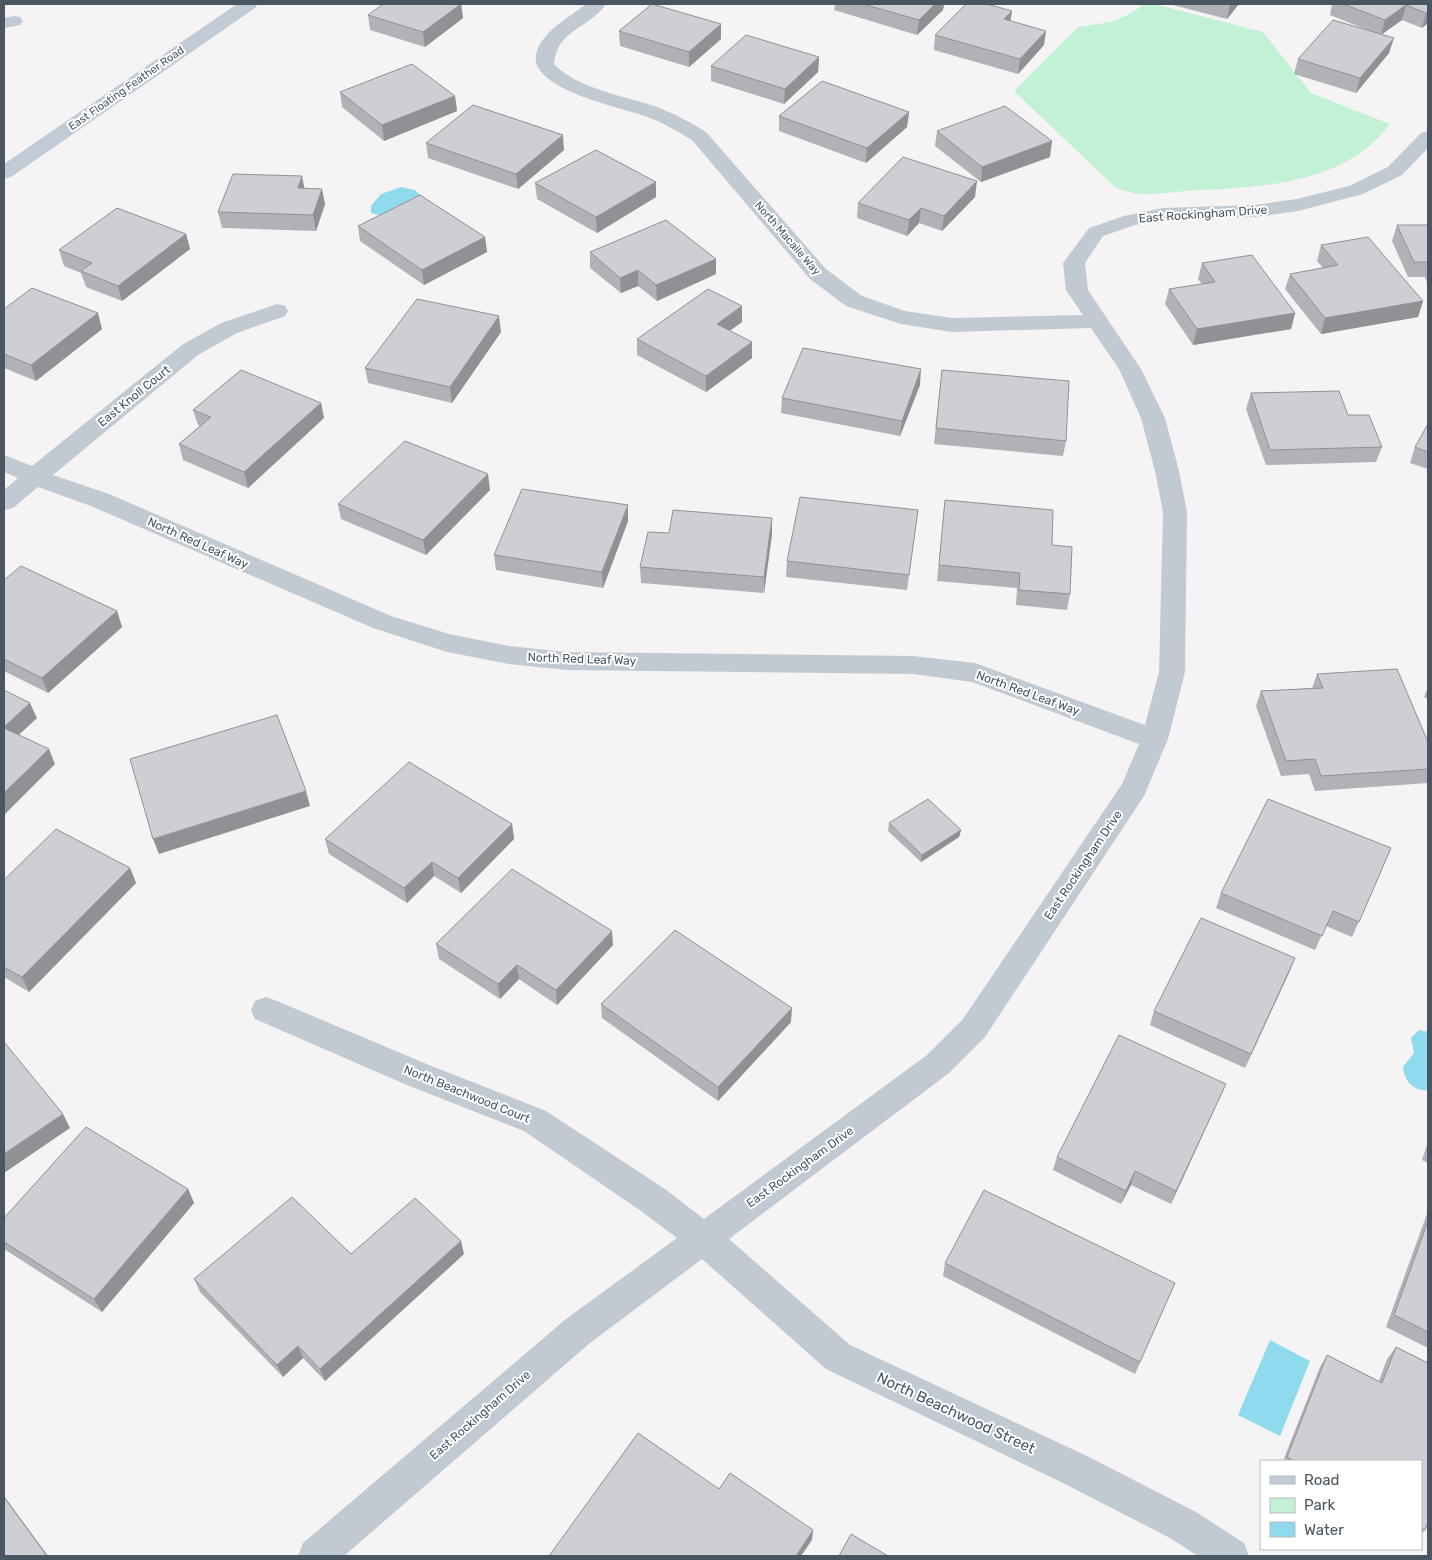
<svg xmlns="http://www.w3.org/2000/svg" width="1432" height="1560" font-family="Rubik,sans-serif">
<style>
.green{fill:#c3f1d5}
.water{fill:#90daee}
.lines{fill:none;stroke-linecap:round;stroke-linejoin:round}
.minor{fill:#c1cad2;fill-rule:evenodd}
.secondary{fill:#c1cbd6;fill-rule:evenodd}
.wall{fill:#b0b2b7}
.shaded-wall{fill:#909195}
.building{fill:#cdcfd5;stroke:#909195}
.labels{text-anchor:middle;stroke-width:4;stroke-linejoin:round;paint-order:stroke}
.far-street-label{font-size:11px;fill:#4a5661;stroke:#fff}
.street-label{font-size:12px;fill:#4a5661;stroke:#fff}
.near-street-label{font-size:15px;fill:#4a5661;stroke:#fff}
</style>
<rect width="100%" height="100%" fill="#f5f3f3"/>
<path class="green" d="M1143 4H1154L1263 32 1311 93 1390 124C1346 183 1267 187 1199 190 1180 191 1158 195 1139 194 1131 193 1123 190 1116 188L1014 91 1078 27 1111 22 1128 15 1142 6Z"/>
<path class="water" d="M401 187 415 190 420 195 383 216 371 213V206L381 194Z
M1419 1030 1428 1032V1090C1413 1092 1404 1080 1403 1067L1414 1053 1411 1038Z
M1270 1340 1310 1361 1280 1436 1238 1415Z"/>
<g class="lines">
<path class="minor" d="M586 4H606C589 29 557 29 554 64 577 89 626 96 657 107 675 114 690 122 706 132L826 269 862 296 905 311 952 318 1083 315 1066 290 1063 263 1089 228 1124 216 1163 208 1255 205 1297 199 1349 186 1388 167 1421 133 1428 131V148L1402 175 1363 194 1298 211 1255 217 1163 220 1135 225 1103 236 1085 263 1088 290 1141 369 1165 418 1179 471 1187 512 1185 672 1168 739 1144 796 985 1037 949 1073 729 1239 850 1345 1089 1457 1196 1512 1244 1543 1249 1556H1198L1170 1538 1063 1483 826 1369 702 1259 590 1343 344 1556H298L303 1543 566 1319 677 1238 641 1211 524 1131 407 1085 255 1019 251 1010 255 1001 266 997 277 1001 429 1065 546 1111 665 1189 704 1219 927 1055 963 1019 1122 784 1139 744 972 682 913 674 566 670 509 664 447 652 373 628 91 506 38 487 13 508 4 510V490L18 478 4 472V455L32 466 182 345 221 323 277 304 285 306 288 311 285 316 237 333 198 355 53 475 109 494 391 616 449 634 509 646 566 652 913 656 975 663 1145 725 1159 672 1163 512 1155 471 1141 418 1119 369 1091 328 952 332 901 324 846 306 810 279 692 140C677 131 662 122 645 116 620 107 523 88 537 51 544 30 570 17 586 4Z
M14 16 20 17 23 21 20 25 4 28V18Z"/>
<path class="secondary" d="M237 4H258L255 8 11 177 4 179V164Z"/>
</g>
<path class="wall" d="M461 4 463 18 425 47 370 30 368 15Z
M835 4H944L943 10 917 35 834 10Z
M1169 4H1239L1227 19Z
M1332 4H1428V23L1422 28 1402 20 1381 34 1389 53 1356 93 1294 74 1298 59 1375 33 1330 15Z
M1010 21 1044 45 1018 74 934 50 935 35Z
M619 31 721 39 689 67 620 46Z
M819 57 818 72 784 104 711 81V66Z
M340 92 455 96 457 111 384 141 342 107Z
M909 112 907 127 866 163 779 131V116Z
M937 131 1050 157 981 182 935 146Z
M426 143 564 150 518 189 428 158Z
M656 182V197L597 233 537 199 535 183Z
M305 188 325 204 316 231 222 228 218 212Z
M975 197 942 231 919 223 907 236 857 218 858 203Z
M1397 225H1428V285L1425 277H1408L1392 241Z
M358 226 485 237 487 252 424 285 360 241Z
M186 234 190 249 122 301 86 287 81 273 64 266 59 250Z
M1321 245 1423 301 1418 317 1321 334 1285 289 1290 274 1323 268 1317 261Z
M590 252 716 274 657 301 638 286 621 293 590 268Z
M1202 263 1295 313 1291 329 1193 345 1165 304 1169 289 1202 284 1198 279Z
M4 309 102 329 36 381 4 368Z
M742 322 729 331 752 358 706 392 637 355V339Z
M501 332 452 403 368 383 365 368Z
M942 370 1066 441 1063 456 934 444Z
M920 385 900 436 781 413 782 398Z
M1251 393 1348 415 1382 447 1376 462 1266 465 1246 409Z
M321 403 324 418 248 488 183 460 179 444 200 426 198 425 193 410Z
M1428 424V469L1410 463 1415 447Z
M490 490 426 555 341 519 338 504Z
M945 500 1052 545 1070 594 1067 610 1016 605 1017 588 937 581Z
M918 510 907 590 786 577 787 561Z
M628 521 603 588 496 570 494 555Z
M669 533 772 534 764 593 641 583 640 567Z
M4 580 117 611 122 627 48 693 4 671Z
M1317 674 1428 742V783L1315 791 1309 774 1281 776 1256 706 1261 691 1312 688Z
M1428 687V699L1424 697Z
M889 823 961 830 959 837 921 862 888 831Z
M512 824 514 839 461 893 434 876 407 903 329 854 325 839Z
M1391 848 1352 937 1326 926 1315 950 1216 908 1221 893Z
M130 868 136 883 29 992 4 977V880Z
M436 944 613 945 557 1005 519 979 500 999 439 959Z
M1295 958 1245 1068 1150 1025 1154 1011Z
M601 1004 791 1022 718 1101 602 1018Z
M1226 1084 1220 1097 1171 1204 1131 1185 1121 1204 1053 1170 1057 1157Z
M1428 1142V1163L1422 1160Z
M188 1189 194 1203 102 1312 4 1249V1218Z
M1428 1211V1348L1386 1327Z
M351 1254H464L325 1381 303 1358 283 1377 200 1292 194 1279Z
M945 1263 1175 1283 1135 1374 943 1276Z
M1396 1347 1428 1363V1521L1425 1530 1421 1535V1461H1283L1320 1367 1327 1355 1379 1381 1387 1359Z"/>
<path class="shaded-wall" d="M461 4 463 18 425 47 423 32Z
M935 4H944L943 10 917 35 919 20Z
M1230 4H1239L1227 19Z
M1406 5 1402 20 1381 35 1385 20Z
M1012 11 1010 25 1004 19Z
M1428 12V23L1422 28 1426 13Z
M721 24V39L689 67V52Z
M1046 31 1044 45 1018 74 1020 59Z
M1394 38 1389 53 1356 93 1360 78Z
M819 57 818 72 784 104 785 89Z
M455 96 457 111 384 141 382 125Z
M909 112 907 127 866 163 867 148Z
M563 135 564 150 518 189 516 174Z
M1052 141 1050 157 981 182 982 167Z
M302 176 305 191 298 188Z
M977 181 975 197 942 231 944 216Z
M656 182V197L597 233 596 217Z
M322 189 325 204 316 231 313 215Z
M921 208 919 223 907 236 909 220Z
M186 234 190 249 122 301 118 286Z
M485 237 487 252 424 285 422 270Z
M716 259V274L657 301 656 285Z
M638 270V286L621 293 620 278Z
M1423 301 1418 317 1321 334 1325 318Z
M742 306V322L717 340V324Z
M98 313 102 329 36 381 31 365Z
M1295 313 1291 329 1193 345 1197 329Z
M499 316 501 332 452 403 450 387Z
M752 342V358L706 392V376Z
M921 369 920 385 900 436 902 421Z
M321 403 324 418 248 488 244 472Z
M488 474 490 490 426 555 423 540Z
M628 505V521L603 588 602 572Z
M772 518V534L764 593V577Z
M117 611 122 627 48 693 42 678Z
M30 703 37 718 10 743 4 727Z
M49 749 55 764 4 815V793Z
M306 791 310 806 159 854 153 839Z
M512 824 514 839 461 893 458 878Z
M961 830 959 837 921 862 922 855Z
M432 862 434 876 407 903 404 888Z
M130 868 136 883 29 992 22 977Z
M612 931 613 945 557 1005 556 990Z
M1295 958 1289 973 1245 1068 1251 1054Z
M517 965 519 979 500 999 498 984Z
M792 1008 791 1022 718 1101V1087Z
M1226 1084 1220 1097 1171 1204 1176 1191Z
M63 1114 70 1128 4 1173V1154Z
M1135 1171 1131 1185 1121 1204 1126 1191Z
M188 1189 194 1203 102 1312 94 1299Z
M461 1241 464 1254 325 1381 320 1369Z
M298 1346 303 1358 283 1377 277 1365Z
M4 1496 48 1556H47L4 1497Z
M813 1530 812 1540 801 1556H796Z"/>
<path class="building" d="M383 4H461L423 32 368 15Z
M652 4 721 24 689 52 619 31Z
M863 4H935L919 20Z
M966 4H987L1012 11 1004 19 1046 31 1020 59 935 35Z
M1343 4H1428V12L1426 13 1406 5 1385 20Z
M1333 20 1394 38 1360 78 1298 59Z
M746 35 819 57 785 89 711 66Z
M412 64 455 96 382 125 340 92Z
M822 81 909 112 867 148 779 116Z
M473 105 563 135 516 174 426 143Z
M1005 106 1052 141 982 167 937 131Z
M596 150 656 182 596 217 535 183Z
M903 157 977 181 944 216 921 208 909 220 858 203Z
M233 174 302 176 298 188 322 189 313 215 218 212Z
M420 195 485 237 422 270 358 226Z
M117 208 186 234 118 286 81 271 92 263 59 250Z
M666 220 716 259 656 285 638 270 620 278 590 252Z
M1397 225H1428V262H1414Z
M1368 237 1423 301 1325 318 1290 274 1338 265 1321 245Z
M1252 255 1295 313 1197 329 1169 289 1215 282 1202 263Z
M32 288 98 313 31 365 4 354V309Z
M708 289 742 306 717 324 752 342 706 376 637 339Z
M417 299 499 316 450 387 365 368Z
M803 348 921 369 902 421 782 398Z
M241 370 321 403 244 472 179 444 211 417 193 410Z
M942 370 1069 381 1066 441 936 428Z
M1339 391 1348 415H1369L1382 447 1270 450 1251 393Z
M1428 424V452L1415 447Z
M405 441 488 474 423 540 338 504Z
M522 489 628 505 602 572 494 555Z
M800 497 918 510 909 575 787 561Z
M945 500 1053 510 1052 545 1072 547 1070 594 1019 590 1020 573 939 565Z
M673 510 772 518 764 577 640 567 648 532 669 533Z
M21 566 117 611 42 678 4 659V580Z
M1397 669 1428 742V769L1321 776 1315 759 1286 761 1261 691 1323 688 1317 674Z
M4 690 30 703 4 727Z
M277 715 306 791 153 839 130 759Z
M4 728 49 749 4 793Z
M409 762 512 824 458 878 432 862 404 888 325 839Z
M928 799 961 830 922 855 889 823Z
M1268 799 1391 848 1359 922 1333 911 1322 936 1221 893Z
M56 829 130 868 22 977 4 967V880Z
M512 869 612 931 556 990 517 965 498 984 436 944Z
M1201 918 1295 958 1251 1054 1154 1011Z
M675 930 792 1008 718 1087 601 1004Z
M1119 1035 1226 1084 1176 1191 1135 1171 1126 1191 1057 1157Z
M4 1042 63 1114 4 1154Z
M86 1127 188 1189 94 1299 4 1242V1218Z
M984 1190 1175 1283 1140 1362 945 1263Z
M292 1197 351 1254 415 1198 461 1241 320 1369 298 1346 277 1365 194 1279Z
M1428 1221V1332L1394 1315Z
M1396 1347 1428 1363V1521L1425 1530 1421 1528V1461H1294L1287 1457 1327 1355 1382 1383Z
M638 1433 719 1489 730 1473 813 1530 796 1556H549Z
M4 1497 47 1556H4Z
M851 1534 888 1556H839Z"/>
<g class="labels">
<g class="far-street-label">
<text transform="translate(126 88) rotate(-35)" y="4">East Floating Feather Road</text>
<text transform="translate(788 238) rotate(49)" y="4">North Macaile Way</text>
</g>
<g class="street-label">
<text transform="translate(1203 214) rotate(-4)" y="4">East Rockingham Drive</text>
<text transform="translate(134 396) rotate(-39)" y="4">East Knoll Court</text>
<text transform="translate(198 543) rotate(24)" y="4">North Red Leaf Way</text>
<text transform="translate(582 659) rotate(2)" y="4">North Red Leaf Way</text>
<text transform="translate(1028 693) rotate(20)" y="4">North Red Leaf Way</text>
<text transform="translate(1083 865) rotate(-56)" y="4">East Rockingham Drive</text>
<text transform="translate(467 1094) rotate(22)" y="4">North Beachwood Court</text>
<text transform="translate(800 1167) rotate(-36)" y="4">East Rockingham Drive</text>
<text transform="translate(480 1415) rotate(-41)" y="4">East Rockingham Drive</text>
</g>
<g class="near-street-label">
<text transform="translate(956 1413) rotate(25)" y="5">North Beachwood Street</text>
</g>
</g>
<rect width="1432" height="1560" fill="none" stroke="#4a5661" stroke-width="10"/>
<rect x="1260" y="1460" width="162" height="90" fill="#ffffff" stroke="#b7bbc0"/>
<rect x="1270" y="1476" width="25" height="8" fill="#c1cbd6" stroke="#b7bbc0"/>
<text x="1304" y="1485" font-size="15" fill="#4a5661">Road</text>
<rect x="1270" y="1498" width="25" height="15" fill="#c3f1d5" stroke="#b7bbc0"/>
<text x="1304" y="1510" font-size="15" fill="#4a5661">Park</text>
<rect x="1270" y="1522" width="25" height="15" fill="#90daee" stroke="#b7bbc0"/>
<text x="1304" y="1535" font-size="15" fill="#4a5661">Water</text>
</svg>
